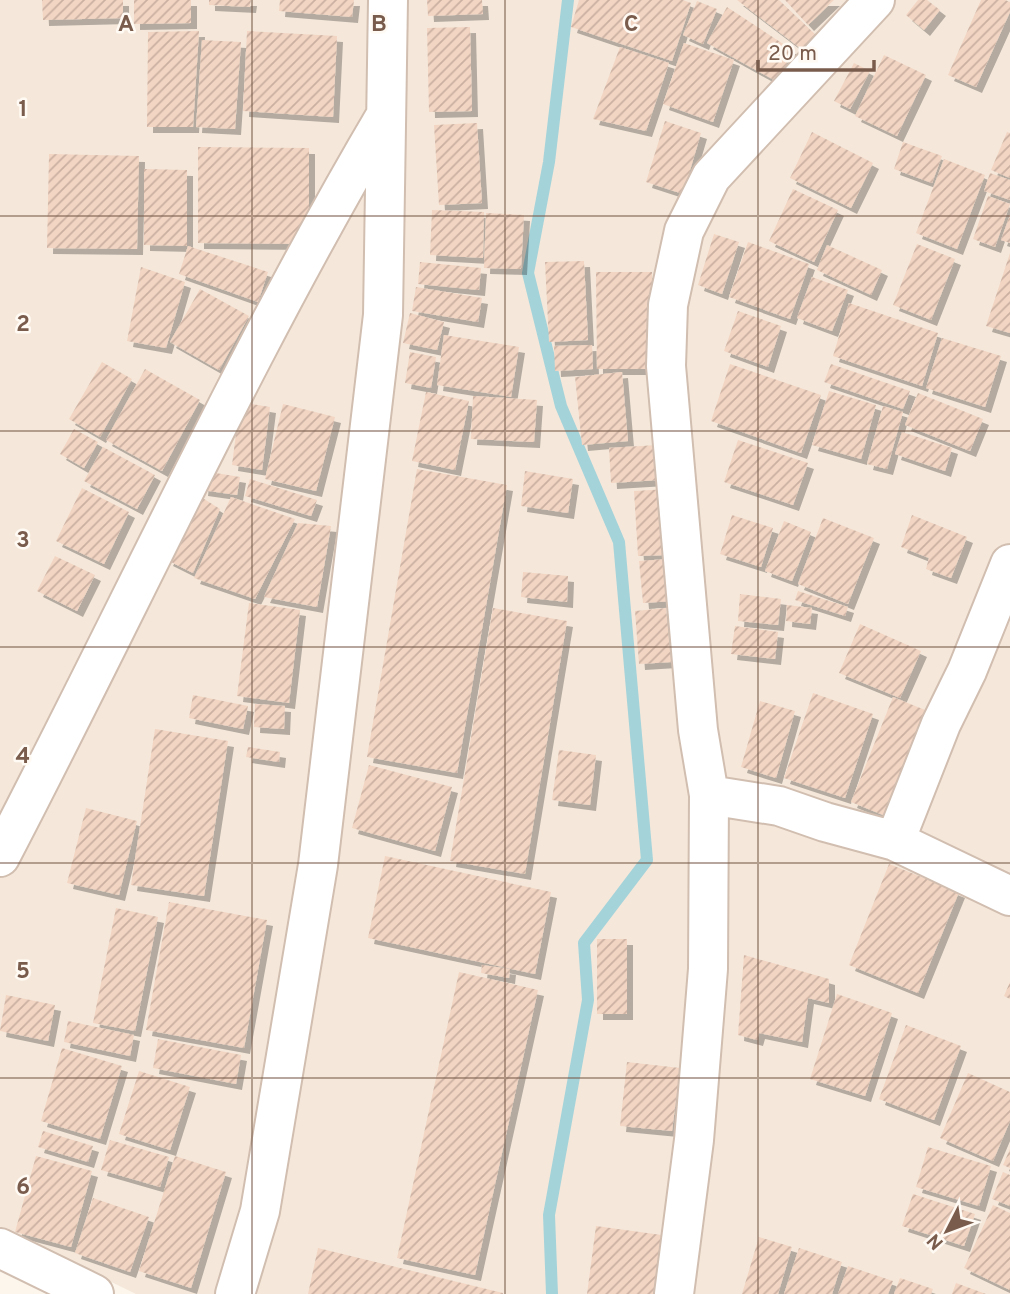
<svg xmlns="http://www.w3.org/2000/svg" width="1010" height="1294" font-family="Overpass,sans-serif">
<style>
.residential{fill:#f5e8da}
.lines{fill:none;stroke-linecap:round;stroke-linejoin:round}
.stream{stroke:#a5d3da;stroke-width:12}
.building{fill:url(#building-hatch);filter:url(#shadow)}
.minor-casing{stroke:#d1beb0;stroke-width:42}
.minor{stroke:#fff;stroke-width:38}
.grid{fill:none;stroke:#7a5c4d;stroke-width:2;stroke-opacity:0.55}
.grid-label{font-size:23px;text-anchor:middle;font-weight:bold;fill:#7a5c4d;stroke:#fffaf3;stroke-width:5;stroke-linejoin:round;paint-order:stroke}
</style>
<defs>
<pattern id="building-hatch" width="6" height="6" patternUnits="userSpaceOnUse" patternTransform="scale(1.75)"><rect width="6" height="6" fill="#f3d5c3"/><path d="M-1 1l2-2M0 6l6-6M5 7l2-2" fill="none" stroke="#cab0a1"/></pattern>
<filter id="shadow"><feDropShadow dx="6" dy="6" stdDeviation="0" flood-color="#0004"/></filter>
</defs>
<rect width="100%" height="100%" fill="#fdf6ec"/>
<path class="residential" d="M0 0H1010V1294H136L0 1228Z"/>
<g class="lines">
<path class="stream" d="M552 1294 549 1215 588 1000 584 943 647 860 619 542 561 406 528 273 549 162 568 0"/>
</g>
<path class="building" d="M42 0H123V18L43 20Z
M134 0H191V23L134 24Z
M209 0H251L250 7 209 5Z
M280 0H354L352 17 279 11Z
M427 0H482L483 14 428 16Z
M579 0H683L691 3 672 61 571 27Z
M737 0H779L820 39 808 54Z
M785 0H834L808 25Z
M918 0H927L940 10 924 30 906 15Z
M981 0H1005L1010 2V12L976 87 948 75Z
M697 1 717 9 703 44 683 35Z
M727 7 794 51 776 81 707 43Z
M470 27 472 111 429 112 427 28Z
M199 31 193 127H147L148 32Z
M247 31 337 36 333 117 243 111Z
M202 40 241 42 235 129 196 127Z
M684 43 734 60 713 122 663 104Z
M620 47 669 63 646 131 593 119Z
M884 55 926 75 897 136 855 116Z
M854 63 870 71 850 109 834 101Z
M665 121 701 133 683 194 646 182Z
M477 123 482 203 439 205 434 125Z
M812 132 873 163 851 208 790 178Z
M1007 132 1010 133V178L991 170Z
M903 142 942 156 932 183 894 169Z
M198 147 309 148V244L198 243Z
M49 154 139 156 137 249 47 248Z
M944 159 985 175 957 249 916 233Z
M144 169 187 170V246L144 245Z
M990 173 1010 180V200L984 191Z
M793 189 838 210 814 262 769 241Z
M988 196 1010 204 995 247 973 239Z
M432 210 484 212 483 258 430 255Z
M486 213 524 215 521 269 484 268Z
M1010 215V243L1001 240Z
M714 234 739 242 722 294 698 285Z
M748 242 809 264 790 319 729 297Z
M917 244 955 259 931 320 893 305Z
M827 245 882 270 871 295 817 270Z
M188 246 268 272 258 302 179 274Z
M1010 253V333L986 326Z
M584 261 588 340 549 342 545 262Z
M420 262 481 268 479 290 418 284Z
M141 267 185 282 166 348 127 341Z
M596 272H652L653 369H597Z
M812 277 848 290 832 331 797 318Z
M416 287 482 298 478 322 412 311Z
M200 289 249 316 219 370 170 342Z
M849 303 938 333 922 386 833 356Z
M738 311 781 326 768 367 724 351Z
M410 313 444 322 437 350 403 343Z
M444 335 519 347 511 397 437 385Z
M942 338 1001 356 985 407 926 388Z
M592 345 593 369 555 371 554 346Z
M410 352 436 357 431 388 405 383Z
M102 362 132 379 100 437 69 419Z
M730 364 821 395 801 453 711 421Z
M831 364 910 391 903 409 824 382Z
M145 369 200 400 162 471 106 440Z
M622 372 628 441 582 445 575 377Z
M829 391 876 405 861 459 812 445Z
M426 392 469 401 455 470 412 461Z
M918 393 983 419 970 451 905 425Z
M473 396 537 400 534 442 471 439Z
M240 402 270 407 262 470 232 465Z
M283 404 335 417 316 491 265 479Z
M883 406 903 412 887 469 867 464Z
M74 429 98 442 84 468 60 454Z
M902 432 952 448 945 471 895 454Z
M738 440 808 463 793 505 724 482Z
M657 445 660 480 611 483 609 448Z
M103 447 155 475 137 509 84 481Z
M417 469 507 485 457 773 367 757Z
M204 471 240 477 237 495 202 490Z
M525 471 573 479 568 513 521 506Z
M250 479 317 500 311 516 245 496Z
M82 488 129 512 104 564 56 541Z
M669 489 672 555 638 556 634 491Z
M201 497 220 509 193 573 167 560Z
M231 497 295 519 255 599 194 578Z
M732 515 773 528 761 567 720 554Z
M912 515 967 537 951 578 926 569 929 558 901 547Z
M823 518 874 538 848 604 798 584Z
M784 521 811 532 792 581 765 571Z
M298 523 331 526 317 607 264 597Z
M55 556 95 575 77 611 37 591Z
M669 559 672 601 643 603 639 561Z
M523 572 568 576 567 602 521 597Z
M798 591 848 607 845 616 795 600Z
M740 594 781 599 778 625 738 621Z
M249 603 300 610 289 703 237 696Z
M787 605 812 608 810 624 786 621Z
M493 608 567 621 525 874 450 861Z
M666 608 671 662 639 664 635 611Z
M860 624 921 651 900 698 839 673Z
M735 626 778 632 775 659 731 654Z
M813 693 873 714 845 798 784 778Z
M193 695 248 706 243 729 189 718Z
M893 697 935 714 893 819 851 802Z
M760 701 795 711 776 778 741 767Z
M255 704 285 706 284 729 254 727Z
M155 729 228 741 204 896 131 885Z
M248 747 280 752 279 762 246 757Z
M559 750 596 755 590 805 552 800Z
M369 765 452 787 435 851 352 828Z
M86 808 137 821 119 895 67 883Z
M385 856 551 892 535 974 368 938Z
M889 864 959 892 918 993 849 965Z
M169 902 267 920 244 1048 146 1030Z
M116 908 158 917 135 1031 93 1023Z
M597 939H627V1014H597Z
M744 955 829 979V1003L808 998 802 1042 759 1033 757 1040 738 1035Z
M482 965 510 969 509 978 481 973Z
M459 972 538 990 475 1275 397 1258Z
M1010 982V999L1004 996Z
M837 994 892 1013 865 1096 810 1079Z
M6 995 55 1005 48 1041 0 1031Z
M68 1021 134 1035 130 1056 64 1042Z
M906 1025 961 1046 934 1120 879 1099Z
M158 1039 241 1055 236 1084 153 1068Z
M62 1048 122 1066 100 1139 41 1121Z
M627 1062 680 1068 672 1131 620 1126Z
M139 1071 190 1087 170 1150 119 1134Z
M968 1073 1010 1092V1121L993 1161 940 1138Z
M43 1131 93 1146 88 1162 38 1147Z
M110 1140 169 1157 160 1187 101 1170Z
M928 1147 991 1166 979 1206 916 1187Z
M1010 1149V1168L1003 1165Z
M36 1156 92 1171 71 1247 15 1232Z
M175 1156 226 1172 191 1288 139 1271Z
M1003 1172 1010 1175V1206L992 1199Z
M913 1194 975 1214 964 1246 902 1226Z
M93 1198 149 1217 130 1272 75 1253Z
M993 1205 1010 1213V1290L964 1268Z
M596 1226 669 1236 661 1294H587Z
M759 1237 792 1247 778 1294H742Z
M318 1248 503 1293V1294H308Z
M799 1248 842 1262 832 1294H784Z
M848 1266 893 1281 888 1294H838Z
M900 1278 933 1289 931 1294H894Z
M956 1283 986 1294H952Z"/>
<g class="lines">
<g class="minor-casing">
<path id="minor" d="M709 795 779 806 825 822 895 841 1010 896
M895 841 941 724 967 671 1010 564
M0 857C129 610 244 355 386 115
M0 1248 94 1294
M235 1294 260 1211 318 865 383 315 388 0
M674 1294 694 1140 708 969 709 795 698 730 666 366 668 305 684 231 711 177 875 0"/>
</g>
<use href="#minor" class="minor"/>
</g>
<path class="grid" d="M252 0V1294M505 0V1294M758 0V1294M0 216H1010M0 431H1010M0 647H1010M0 863H1010M0 1078H1010"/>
<g class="grid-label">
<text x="126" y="31">A</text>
<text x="379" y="31">B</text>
<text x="631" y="31">C</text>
<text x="23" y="116">1</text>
<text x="23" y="331">2</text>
<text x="23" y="547">3</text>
<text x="23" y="763">4</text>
<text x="23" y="978">5</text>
<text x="23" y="1194">6</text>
</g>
<g transform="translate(947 1231) rotate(228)" stroke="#fffaf3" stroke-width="5" paint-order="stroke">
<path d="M0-5L12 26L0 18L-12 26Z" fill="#7a5c4d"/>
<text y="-10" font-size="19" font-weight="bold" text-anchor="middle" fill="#7a5c4d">N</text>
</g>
<path d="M758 60v10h116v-10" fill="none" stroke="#7a5c4d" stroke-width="3.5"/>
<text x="768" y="60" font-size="21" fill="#7a5c4d" stroke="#fffaf3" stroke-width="5" paint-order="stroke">20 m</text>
</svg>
